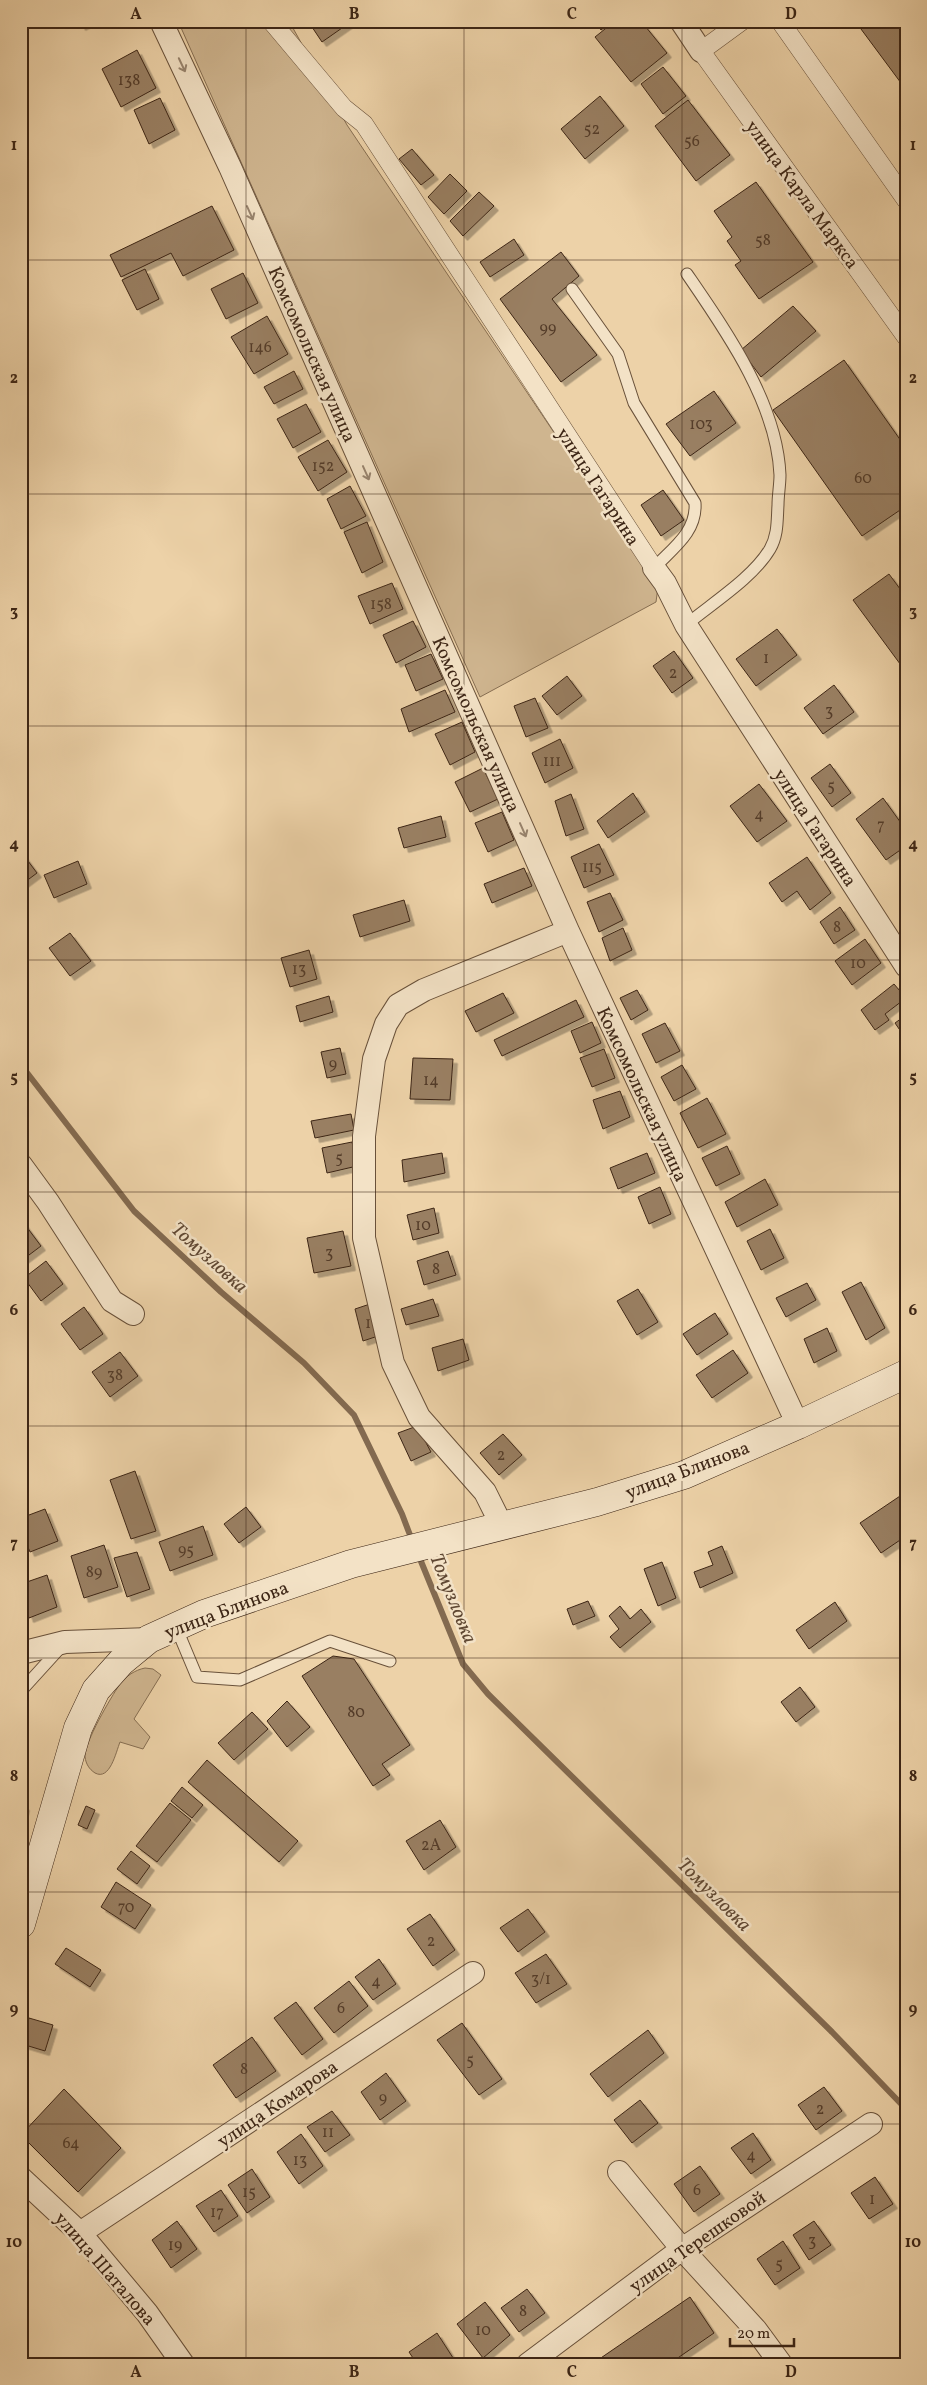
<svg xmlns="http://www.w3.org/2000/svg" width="927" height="2385" font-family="Vollkorn,serif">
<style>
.green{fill:#cfb58f;stroke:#866e52}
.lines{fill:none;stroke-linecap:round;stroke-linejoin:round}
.stream{stroke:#836a50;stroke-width:6}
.building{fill:#997f62;stroke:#3d2616;filter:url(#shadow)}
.service-casing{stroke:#69513a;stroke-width:13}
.pedestrian-casing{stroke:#69513a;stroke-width:19}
.minor-casing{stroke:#69513a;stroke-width:24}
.secondary-casing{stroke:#3d2616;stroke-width:29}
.service{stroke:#f3e2c6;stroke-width:11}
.pedestrian{stroke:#f3e2c6;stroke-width:18}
.minor{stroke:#f3e2c6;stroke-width:22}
.secondary{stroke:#f3e2c6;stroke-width:28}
.oneway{stroke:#98846e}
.grid{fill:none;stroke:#3d2616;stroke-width:1;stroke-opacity:0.55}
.labels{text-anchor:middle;stroke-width:5;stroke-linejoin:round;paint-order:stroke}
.number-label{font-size:16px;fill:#543c29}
.street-label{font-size:19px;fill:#3d2616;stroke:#f3e2c6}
.water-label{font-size:20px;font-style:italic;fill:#604833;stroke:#f3e2c6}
.neatline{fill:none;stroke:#3d2616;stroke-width:2}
.grid-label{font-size:16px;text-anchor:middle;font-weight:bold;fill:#3d2616}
</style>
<defs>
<filter id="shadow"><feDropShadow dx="4.5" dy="4.5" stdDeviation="0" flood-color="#0004"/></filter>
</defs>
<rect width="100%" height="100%" fill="#edd2a8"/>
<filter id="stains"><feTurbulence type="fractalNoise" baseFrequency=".004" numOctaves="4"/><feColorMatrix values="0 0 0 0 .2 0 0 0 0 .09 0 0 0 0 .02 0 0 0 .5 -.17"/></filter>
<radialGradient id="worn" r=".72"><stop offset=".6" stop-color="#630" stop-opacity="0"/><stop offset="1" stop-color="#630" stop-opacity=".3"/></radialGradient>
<path class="green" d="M178 21H289L347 125 658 587 656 602 480 697Z
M145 1668 153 1669 161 1675 134 1719 150 1737 143 1749 120 1742C116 1752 110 1781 95 1773 89 1769 86 1764 85 1757 84 1743 111 1697 120 1684 126 1676 135 1670 145 1668Z"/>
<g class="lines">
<path class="stream" d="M21 1065 134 1211 221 1292 304 1363 354 1415 402 1514 413 1543
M418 1554 463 1664 488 1694 832 2032 906 2109"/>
</g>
<path class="building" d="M79 21H91L81 26Z
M308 21H352L322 42Z
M594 21H612L601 30Z
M615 21H641L667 53 631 82 595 37Z
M863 21H906V79L901 83 858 25Z
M137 50 156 88 121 107 102 69Z
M663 67 686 96 663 114 641 84Z
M600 96 624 126 585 159 561 129Z
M160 98 175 130 149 144 134 110Z
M688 100 730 155 696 181 655 126Z
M412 149 434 175 421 185 399 159Z
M450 174 467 191 444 214 428 197Z
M756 182 813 262 759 299 735 265 741 261 727 241 732 237 714 211Z
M479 192 494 206 463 236 450 221Z
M212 206 234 250 183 276 171 253 121 277 110 255Z
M514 239 524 255 490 277 480 262Z
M561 252 579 276 552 299 597 355 561 382 500 299Z
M145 269 159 299 137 310 122 280Z
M243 273 258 303 226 319 211 289Z
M793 306 816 331 761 377 741 350Z
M267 316 288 354 254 374 231 337Z
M844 360 906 448V506L862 536 773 410Z
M294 371 303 389 274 404 264 387Z
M714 391 736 423 690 456 666 424Z
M306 404 321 432 293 448 277 419Z
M328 440 347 472 318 491 298 457Z
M350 486 366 516 341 529 327 499Z
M663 490 684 520 661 536 641 505Z
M367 522 383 562 362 573 344 532Z
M889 574 906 597V672L853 600Z
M392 583 403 609 370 624 358 596Z
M413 621 426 647 396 663 383 635Z
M777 629 797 655 756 686 736 659Z
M674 651 693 678 672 693 653 666Z
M431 654 443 679 416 691 405 665Z
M567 676 582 696 557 715 542 696Z
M834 685 854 712 823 734 804 708Z
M445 690 455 712 409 732 401 709Z
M535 698 548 728 526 737 514 706Z
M462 722 475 752 450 765 435 734Z
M560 739 573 768 545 783 532 753Z
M830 764 851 793 832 807 811 778Z
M483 768 498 799 470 812 455 782Z
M759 784 787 821 757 842 730 806Z
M633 793 645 812 608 838 597 821Z
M571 794 584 829 566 836 555 801Z
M883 798 906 830V846L886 860 856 819Z
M502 812 514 840 488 852 475 823Z
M441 816 446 837 404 848 398 828Z
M599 844 614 875 584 888 571 857Z
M22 853 37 873 21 885V854Z
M807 857 831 893 810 910 797 891 782 902 769 883Z
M78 861 87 884 54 898 44 875Z
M524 868 532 886 492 903 484 884Z
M610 893 623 920 599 932 587 902Z
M404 900 410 921 360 937 353 915Z
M840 907 855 930 834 944 820 922Z
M623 928 632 950 610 961 602 938Z
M70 933 91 961 70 976 49 948Z
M865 939 881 963 852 985 835 961Z
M309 950 317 979 290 987 281 958Z
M894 984 906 998 885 1014 889 1020 875 1030 861 1010Z
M637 990 648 1010 631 1020 620 998Z
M503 993 514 1013 476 1032 465 1011Z
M329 996 333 1012 300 1022 296 1006Z
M576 1000 584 1017 502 1056 494 1040Z
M906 1015V1039L895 1023Z
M592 1022 601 1043 580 1053 571 1031Z
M665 1023 680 1051 656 1063 642 1034Z
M340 1048 346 1074 327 1078 321 1052Z
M604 1049 615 1078 592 1087 580 1058Z
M413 1058 453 1059 450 1100 410 1099Z
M682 1065 696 1089 674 1101 661 1077Z
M620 1091 630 1117 603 1129 593 1100Z
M707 1098 726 1134 698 1148 680 1113Z
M351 1114 354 1130 315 1138 311 1121Z
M352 1142 357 1166 327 1173 322 1148Z
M727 1146 740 1174 716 1186 702 1158Z
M442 1153 445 1173 404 1182 402 1160Z
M647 1153 655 1173 618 1189 610 1168Z
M765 1179 778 1205 737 1227 725 1202Z
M660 1187 671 1214 649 1224 638 1197Z
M434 1208 439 1233 413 1240 407 1215Z
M23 1222 41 1246 21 1261V1223Z
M770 1229 784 1258 761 1270 747 1241Z
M343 1231 351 1266 314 1273 307 1238Z
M448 1251 456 1275 424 1285 417 1261Z
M46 1261 63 1284 41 1301 24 1278Z
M861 1282 885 1328 866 1340 842 1292Z
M807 1283 816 1300 786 1317 776 1298Z
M638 1289 658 1322 637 1335 617 1301Z
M433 1299 439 1316 406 1325 401 1309Z
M373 1303 381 1335 363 1341 355 1309Z
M84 1307 103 1334 80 1350 61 1324Z
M715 1313 728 1334 697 1355 683 1334Z
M827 1328 837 1351 814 1363 804 1339Z
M463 1339 469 1360 438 1371 432 1348Z
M733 1350 748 1373 712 1398 696 1375Z
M120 1352 138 1376 110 1397 92 1372Z
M417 1426 431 1452 411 1461 398 1433Z
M503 1434 522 1455 499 1475 480 1453Z
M135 1471 156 1531 131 1539 110 1480Z
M906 1492V1536L881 1553 860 1523Z
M246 1507 261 1527 239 1543 224 1524Z
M45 1509 58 1541 30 1552 21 1530V1518Z
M203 1526 213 1555 170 1571 159 1542Z
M104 1545 118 1587 84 1598 71 1556Z
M722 1546 733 1573 700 1588 694 1572 713 1565 708 1552Z
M137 1552 150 1589 127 1597 114 1558Z
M662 1562 676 1598 658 1606 644 1569Z
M47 1575 57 1607 29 1618 21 1593V1584Z
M588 1601 595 1616 573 1625 567 1609Z
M835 1602 847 1621 809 1649 796 1630Z
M620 1606 630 1619 641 1609 651 1622 620 1648 610 1637 619 1629 609 1616Z
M333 1656 354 1659 410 1745 382 1764 390 1775 373 1786 302 1676Z
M800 1687 815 1707 796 1722 781 1702Z
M287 1701 310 1727 287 1747 267 1721Z
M252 1712 268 1729 234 1760 218 1743Z
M207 1760 298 1841 279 1862 188 1782Z
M182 1787 203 1805 192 1818 171 1801Z
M170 1803 191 1820 157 1862 136 1846Z
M21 1805 25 1806 21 1822Z
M86 1806 95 1810 87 1829 78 1825Z
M440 1820 456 1847 424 1870 406 1841Z
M131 1851 150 1866 137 1884 117 1869Z
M116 1882 151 1905 135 1929 101 1907Z
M528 1909 545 1932 518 1952 500 1928Z
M430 1914 455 1950 433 1966 407 1929Z
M66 1948 101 1970 90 1987 55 1964Z
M546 1954 567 1984 536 2003 515 1973Z
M379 1959 396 1984 373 2000 355 1977Z
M349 1981 368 2006 334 2033 314 2008Z
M296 2002 323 2039 302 2055 274 2018Z
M29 2018 53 2025 45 2051 22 2044Z
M462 2023 502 2079 479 2095 437 2040Z
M648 2030 664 2053 608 2097 590 2074Z
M252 2037 276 2071 236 2098 213 2065Z
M386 2073 406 2101 380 2120 361 2092Z
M824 2087 842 2111 816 2130 798 2105Z
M64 2089 121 2148 78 2192 21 2135Z
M640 2100 658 2123 632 2143 614 2120Z
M332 2111 350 2135 325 2152 307 2127Z
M753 2133 771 2160 751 2174 731 2148Z
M301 2134 323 2166 299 2184 277 2152Z
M700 2166 720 2194 694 2212 674 2184Z
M252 2169 270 2197 247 2213 228 2185Z
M875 2177 893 2204 869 2219 851 2193Z
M221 2190 238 2216 214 2232 196 2206Z
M177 2221 197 2249 171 2268 152 2240Z
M814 2221 831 2245 809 2260 793 2235Z
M783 2241 800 2268 775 2285 757 2259Z
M527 2289 545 2313 519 2332 501 2308Z
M690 2297 714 2333 669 2364H592Z
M485 2302 510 2335 483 2358 457 2324Z
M437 2333 457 2364H417L409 2352Z"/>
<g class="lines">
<g class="service-casing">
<path id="service" d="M572 289 618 354 634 403 695 503C697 532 673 548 654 568
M686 625C711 604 753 578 770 549 778 535 777 521 778 505 778 495 780 485 780 475 777 403 726 331 687 274
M176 1627 197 1677 240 1680 330 1641 390 1661
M21 1691 61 1647"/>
</g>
<g class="pedestrian-casing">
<path id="pedestrian" d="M271 21 344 108 364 124 654 568
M742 21 701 51 906 337
M780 21 906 200"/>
</g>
<g class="minor-casing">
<path id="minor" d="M161 21 230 167 568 931 798 1425
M681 21 701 51
M654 568 665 583 686 625 906 966
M21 1165 48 1202 112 1301 133 1314
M502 1526 485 1492 419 1417 393 1363 364 1238V1136L374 1059 386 1024 398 1005 424 990 568 931
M21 1653 65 1642 149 1639
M619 2172 682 2249 756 2330 781 2364
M21 2178 80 2233 147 2313 183 2364
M80 2233 473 1973
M528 2364 682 2249 871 2124"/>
</g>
<g class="secondary-casing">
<path id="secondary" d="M21 1924 78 1728 96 1690 121 1662 149 1639 204 1614 351 1564 597 1502 684 1475 798 1425 906 1374"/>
</g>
<use href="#service" class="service"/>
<use href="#pedestrian" class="pedestrian"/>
<use href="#minor" class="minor"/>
<use href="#secondary" class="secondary"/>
</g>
<defs><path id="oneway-shaft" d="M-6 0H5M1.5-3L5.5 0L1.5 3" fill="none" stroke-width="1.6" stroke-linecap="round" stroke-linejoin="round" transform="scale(1.25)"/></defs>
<g class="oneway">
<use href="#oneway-shaft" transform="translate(182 65) rotate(65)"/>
<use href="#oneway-shaft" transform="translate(250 213) rotate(66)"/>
<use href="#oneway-shaft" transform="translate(366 473) rotate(66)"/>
<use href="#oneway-shaft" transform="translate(523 830) rotate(66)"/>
</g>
<path class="grid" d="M246 21V2364M464 21V2364M682 21V2364M21 260H906M21 494H906M21 726H906M21 960H906M21 1192H906M21 1426H906M21 1658H906M21 1892H906M21 2124H906"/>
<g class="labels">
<g class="number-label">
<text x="129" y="85">138</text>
<text x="592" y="134">52</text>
<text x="692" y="146">56</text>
<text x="763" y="245">58</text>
<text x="548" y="333">99</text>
<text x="260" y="352">146</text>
<text x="701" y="429">103</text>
<text x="323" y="471">152</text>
<text x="863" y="483">60</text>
<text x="381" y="609">158</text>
<text x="766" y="663">1</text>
<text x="673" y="678">2</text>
<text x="829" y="716">3</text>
<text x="552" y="766">111</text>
<text x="831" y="791">5</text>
<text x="759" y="819">4</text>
<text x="881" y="830">7</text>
<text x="592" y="872">115</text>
<text x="837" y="932">8</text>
<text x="858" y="968">10</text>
<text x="299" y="974">13</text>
<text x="333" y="1069">9</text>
<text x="431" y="1085">14</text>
<text x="339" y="1163">5</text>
<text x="423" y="1230">10</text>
<text x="329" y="1258">3</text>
<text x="436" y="1274">8</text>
<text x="368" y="1328">1</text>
<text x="115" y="1380">38</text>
<text x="501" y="1460">2</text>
<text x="186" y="1555">95</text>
<text x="94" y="1577">89</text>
<text x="356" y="1717">80</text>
<text x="431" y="1850">2А</text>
<text x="126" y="1912">70</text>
<text x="431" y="1946">2</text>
<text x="541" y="1984">3/1</text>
<text x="376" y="1986">4</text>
<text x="341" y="2013">6</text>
<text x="470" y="2065">5</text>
<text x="244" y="2074">8</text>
<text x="383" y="2103">9</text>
<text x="820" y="2114">2</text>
<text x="328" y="2137">11</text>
<text x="71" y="2148">64</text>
<text x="751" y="2160">4</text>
<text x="300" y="2165">13</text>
<text x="697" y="2195">6</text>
<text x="249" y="2197">15</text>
<text x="872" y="2204">1</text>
<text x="217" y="2217">17</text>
<text x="812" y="2246">3</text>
<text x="175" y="2250">19</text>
<text x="779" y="2269">5</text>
<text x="523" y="2316">8</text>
<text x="483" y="2335">10</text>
</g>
<g class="street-label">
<text transform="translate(803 194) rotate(54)" y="7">улица Карла Маркса</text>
<text transform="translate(313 354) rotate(66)" y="7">Комсомольская улица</text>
<text transform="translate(599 486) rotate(57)" y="7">улица Гагарина</text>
<text transform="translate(477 724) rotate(66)" y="7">Комсомольская улица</text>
<text transform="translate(816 827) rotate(57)" y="7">улица Гагарина</text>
<text transform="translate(643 1094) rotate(65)" y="7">Комсомольская улица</text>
<text transform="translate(687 1469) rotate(-21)" y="7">улица Блинова</text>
<text transform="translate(226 1609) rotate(-21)" y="7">улица Блинова</text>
<text transform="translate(277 2103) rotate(-34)" y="7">улица Комарова</text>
<text transform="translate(697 2241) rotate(-35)" y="7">улица Терешковой</text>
<text transform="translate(106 2268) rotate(49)" y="7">улица Шаталова</text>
</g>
<g class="water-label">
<text transform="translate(210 1257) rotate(42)" y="7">Томузловка</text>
<text transform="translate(454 1598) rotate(68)" y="7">Томузловка</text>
<text transform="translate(715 1894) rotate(45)" y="7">Томузловка</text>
</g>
</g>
<rect width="927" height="2385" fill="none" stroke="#edd2a8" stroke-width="55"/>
<path d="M730 2338v8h64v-8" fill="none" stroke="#3d2616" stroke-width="2.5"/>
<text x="737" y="2338" font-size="15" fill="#3d2616" stroke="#f3e2c6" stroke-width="4" paint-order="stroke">20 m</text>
<rect x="28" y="28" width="872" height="2330" class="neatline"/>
<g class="grid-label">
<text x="136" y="19">A</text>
<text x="354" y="19">B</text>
<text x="572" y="19">C</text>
<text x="791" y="19">D</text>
<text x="14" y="150">1</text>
<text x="913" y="150">1</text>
<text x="14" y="383">2</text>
<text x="913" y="383">2</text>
<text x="14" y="616">3</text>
<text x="913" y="616">3</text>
<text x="14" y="849">4</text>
<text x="913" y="849">4</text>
<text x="14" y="1082">5</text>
<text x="913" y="1082">5</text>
<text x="14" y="1315">6</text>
<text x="913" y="1315">6</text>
<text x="14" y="1548">7</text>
<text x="913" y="1548">7</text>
<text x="14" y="1781">8</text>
<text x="913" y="1781">8</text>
<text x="14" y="2014">9</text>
<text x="913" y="2014">9</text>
<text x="14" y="2247">10</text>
<text x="913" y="2247">10</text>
<text x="136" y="2377">A</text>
<text x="354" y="2377">B</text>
<text x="572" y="2377">C</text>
<text x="791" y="2377">D</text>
</g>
<rect width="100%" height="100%" filter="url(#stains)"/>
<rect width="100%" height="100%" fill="url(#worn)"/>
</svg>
